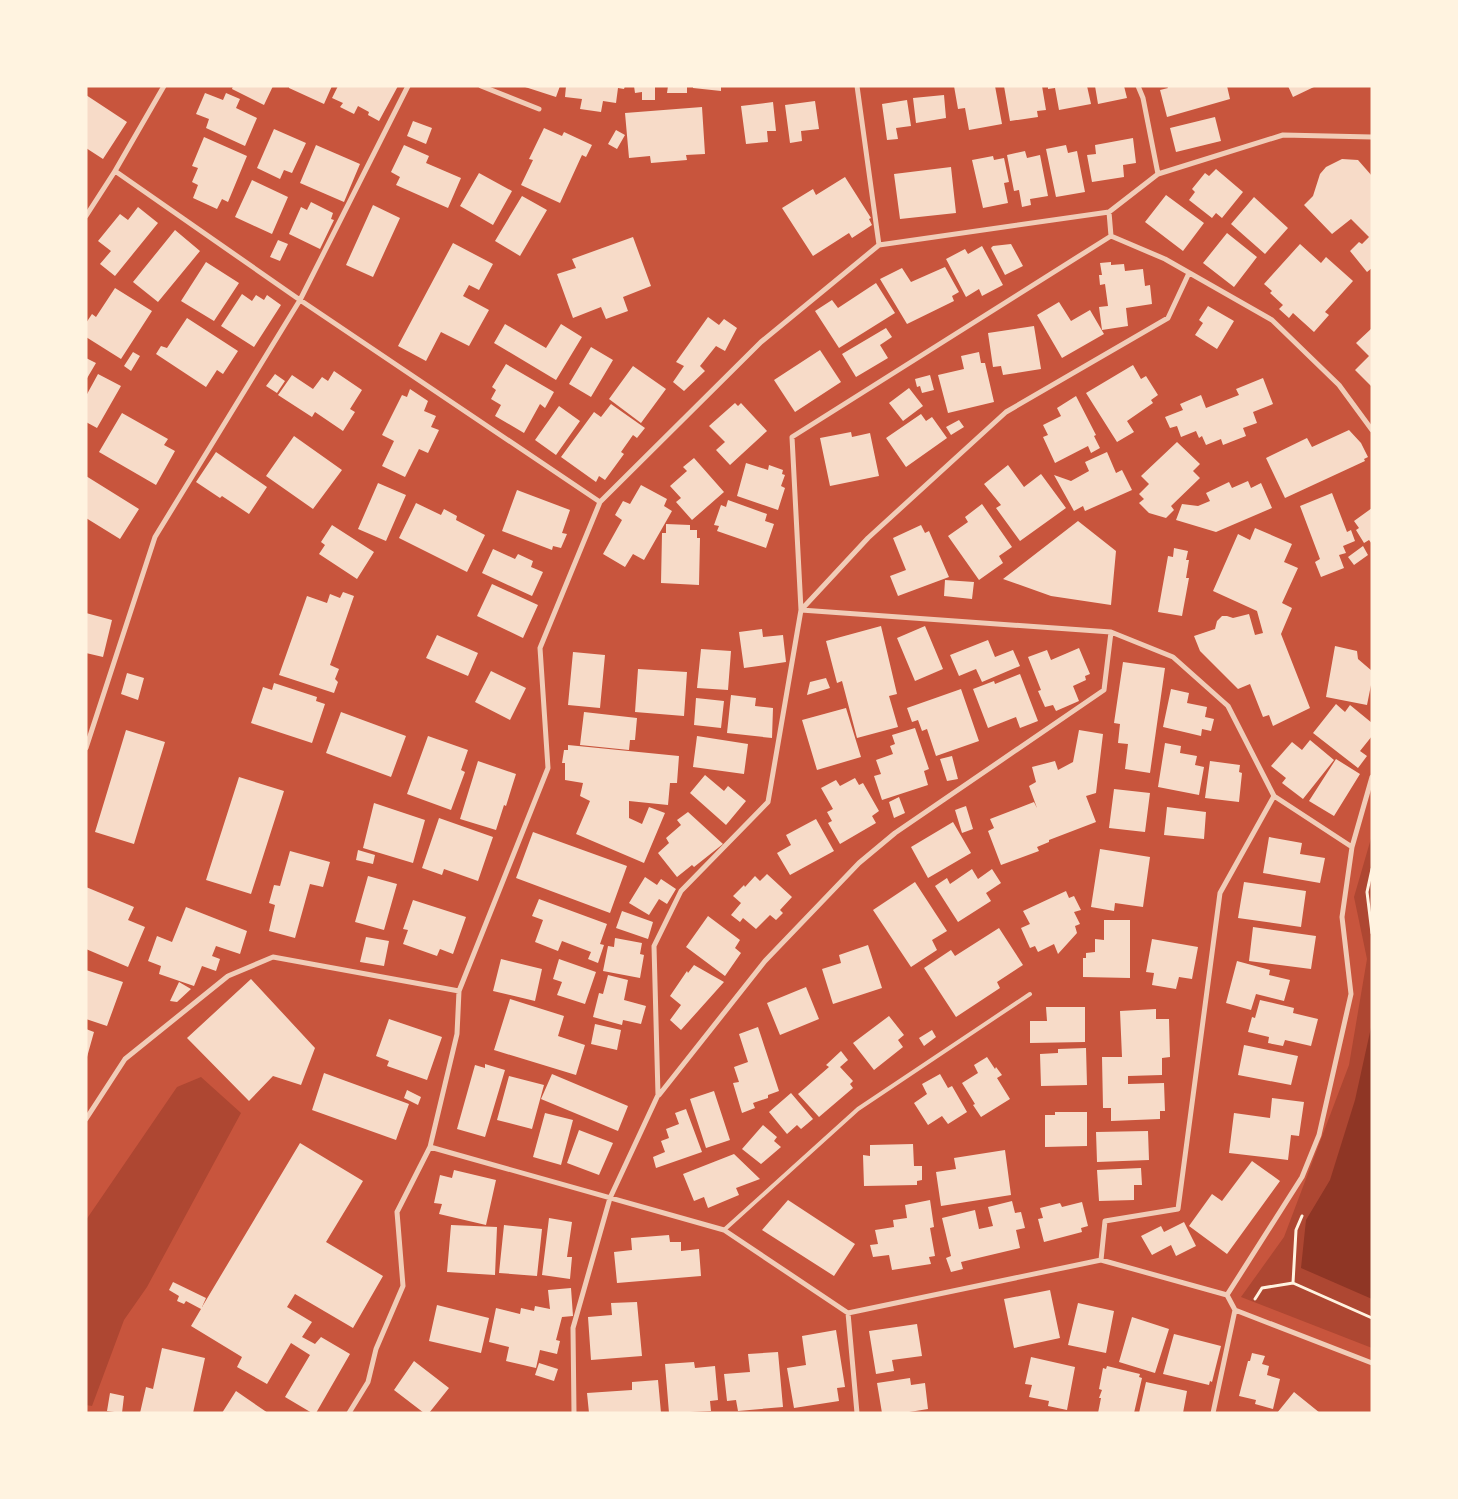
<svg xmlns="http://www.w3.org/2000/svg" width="1458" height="1499" font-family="Rubik,sans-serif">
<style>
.green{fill:#ae4732}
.water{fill:#8f3625}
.building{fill:#f7dbc8}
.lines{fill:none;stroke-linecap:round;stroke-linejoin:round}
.path{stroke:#fff3e0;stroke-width:3}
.service{stroke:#f1ccb7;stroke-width:4}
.minor{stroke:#f1ccb7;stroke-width:5}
</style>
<rect width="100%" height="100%" fill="#c8553d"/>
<path class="green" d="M1372 835V1348L1241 1297 1284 1237 1349 1065 1367 959 1354 897Z
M201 1077 241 1113 147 1287 124 1320 92 1406 86 1405V1220L177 1087Z"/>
<path class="water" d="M1372 1023V1299L1301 1268 1306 1220 1330 1180 1355 1100Z"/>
<path class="building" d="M233 86H273L264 105 232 89Z
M289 86H332L324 104 289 88Z
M338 86H398L379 121 368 115 369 112 358 106 354 114 340 107 343 103 332 98Z
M522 86H560L556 97Z
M566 86H625L624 89 618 88 616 103 603 101 601 112 580 109 582 99 565 97Z
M634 86H655V100H642V92L635 93Z
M668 86H687V93H667Z
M693 86H721V91L693 88Z
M954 86H995L1002 124 969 130 965 108 958 109Z
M1004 86H1042L1046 110 1037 111 1038 117 1010 121Z
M1048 86H1087L1091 104 1059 110 1055 88 1048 89Z
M1095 86H1124L1127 98 1098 104Z
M1167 86H1227L1230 99 1167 117 1160 90 1168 88Z
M1288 86H1316L1293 97Z
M205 93 223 100 226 93 240 99 236 108 257 118 245 146 206 128 209 119 196 114Z
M86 95 127 122 103 159 86 148Z
M944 95 946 118 916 123 913 98Z
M907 100 911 126 896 128 898 139 887 140 882 104Z
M815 101 819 129 801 131 802 141 790 143 785 105Z
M773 102 776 131H767L768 142 746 144 741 106Z
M702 107 705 154 686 155 687 160 651 163 650 156 629 158 625 113Z
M1215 117 1221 141 1176 152 1170 128Z
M413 121 432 128 426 144 407 136Z
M544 128 562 136 564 132 592 145 586 157 582 155 560 203 521 185 533 160 529 159Z
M274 129 306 143 292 173 284 170 280 179 257 168Z
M616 130 625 135 617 149 608 144Z
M204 137 247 156 228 202 222 199 217 209 193 198 198 185 192 182 198 168 192 166Z
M1133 138 1136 163 1123 165 1124 177 1092 182 1087 155 1096 154 1095 145Z
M316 145 360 164 344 202 300 183Z
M404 145 429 156 426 163 461 178 448 208 396 185 400 177 391 172Z
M1066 145 1068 153 1077 151 1085 192 1056 197 1046 149Z
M1025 151 1027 158 1040 155 1048 196 1030 199 1031 205 1022 207 1019 190 1014 191 1007 155Z
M993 156 994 160 1004 158 1009 182 1004 183 1008 203 983 208 972 160Z
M1342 159 1358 160 1372 176V268L1367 272 1350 251 1359 242 1362 244 1369 237 1351 219 1332 234 1304 205 1313 196 1320 174 1326 167Z
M951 167 956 213 900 219 894 174Z
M1216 169 1243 192 1222 218 1216 213 1212 218 1189 200 1195 192 1192 189 1205 173 1209 176Z
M479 173 512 191 493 225 460 206Z
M845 177 871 218 869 219 872 225 852 238 849 233 813 256 782 208 813 189 816 195Z
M252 180 288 197 272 234 235 217Z
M1166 195 1204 223 1183 251 1145 222Z
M522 196 547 210 520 256 495 241Z
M1254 197 1288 228 1265 254 1231 224Z
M311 202 333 213 331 219 334 220 320 249 289 234 301 207 307 210Z
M373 205 400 218 373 277 346 265Z
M138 207 158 223 115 276 100 264 111 251 98 241 120 214 128 220Z
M175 230 200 251 158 302 133 282Z
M1227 233 1257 257 1234 287 1203 263Z
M633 237 651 286 623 297 628 311 606 319 601 307 573 318 557 274 576 268 572 259Z
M278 240 288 244 280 261 270 257Z
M453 243 493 264 479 290 469 285 463 296 489 310 469 346 441 332 426 361 398 346Z
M1011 244 1023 266 1005 275 991 248 993 246Z
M1300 244 1321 263 1326 257 1353 281 1325 312 1329 315 1314 332 1293 313 1289 318 1279 309 1283 305 1270 293 1272 291 1264 284Z
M982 246 1003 285 982 296 979 289 966 297 946 259 965 249 968 254Z
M206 262 239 283 214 321 181 301Z
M1111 262V265L1124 264 1125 271 1143 269 1145 286 1150 285 1152 304 1126 308 1128 326 1102 330 1099 307 1108 306 1105 284 1100 285 1099 275H1102L1100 263Z
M945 267 959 292 952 296 954 301 907 324 880 279 902 268 911 282Z
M876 283 895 313 839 348 815 311 832 300 838 308Z
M115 288 152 311 121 359 86 337V323L92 314 96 317Z
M242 294 252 301 256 295 264 300 267 295 281 305 254 347 221 326Z
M1059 302 1071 321 1090 310 1104 334 1062 358 1037 315Z
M1208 306 1234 321 1217 349 1195 335 1203 323 1199 320Z
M708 317 719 325 724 319 737 328 725 351 716 346 700 366 705 371 684 391 673 382 684 366 676 362Z
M187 318 238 351 223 374 217 370 206 387 156 354 161 346 167 348Z
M505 324 546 348 561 324 582 337 556 380 494 343Z
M1034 326 1041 369 1003 375 1001 366 993 367 988 333Z
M886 328 892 337 880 345 888 358 856 377 842 354Z
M1372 328V387L1355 370 1369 356 1356 343Z
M591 347 613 360 591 397 569 384Z
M820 350 841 382 795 412 774 380Z
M133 352 140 356 131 371 124 366Z
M979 352 981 363H985L994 402 948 413 938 375 964 369 961 356Z
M86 358 96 363 86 380Z
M506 364 554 392 545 408 540 404 524 433 495 416 501 405 491 399 496 390 492 387Z
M1133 365 1141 379 1146 376 1158 395 1151 400 1153 403 1127 421 1134 432 1117 442 1086 393Z
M633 366 666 389 641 423 609 399Z
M334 371 362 390 350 409 355 412 343 431 315 412 312 417 278 395 292 375 313 389 322 377 328 381Z
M98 374 121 386 97 428 86 422V396Z
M275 374 285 381 277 393 266 386Z
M930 375 934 390 922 393 920 386 917 387 915 379Z
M1263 378 1273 404 1253 412 1257 423 1243 428 1246 436 1223 445 1221 439 1206 445 1202 436 1199 438 1196 431 1181 437 1177 426 1170 428 1165 417 1183 410 1180 404 1201 395 1206 408 1239 395 1236 389Z
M909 388 923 406 903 421 889 403Z
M410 389 428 401 424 411 436 416 431 427 439 430 428 453 419 449 405 477 382 466 394 441 382 435 402 395 407 397Z
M1076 396 1096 435 1094 436 1100 448 1091 453 1088 446 1055 463 1043 437 1048 435 1043 425 1061 416 1057 408Z
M735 403 738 406 741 403 767 431 730 465 716 450 725 442 709 426Z
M611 404 645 428 637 438 633 435 621 452 624 454 605 480 599 476 596 482 561 457 594 412 601 417Z
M559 406 580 421 556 455 535 440Z
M122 413 168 439 164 445 175 451 156 485 99 452Z
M921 414 926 421 932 417 947 438 906 467 886 438Z
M959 420 964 427 951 435 946 427Z
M1349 430 1361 443 1368 457 1364 459 1365 461 1285 498 1266 458 1307 438 1312 447Z
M851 432 852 437 870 433 879 476 830 486 820 438Z
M294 436 342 470 313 509 266 476Z
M1177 442 1200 464 1193 471 1200 478 1171 506 1174 510 1166 518 1149 513 1139 503 1144 499 1139 494 1149 484 1141 476Z
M216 452 267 487 249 514 222 496 220 498 196 482Z
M1107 452 1116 473 1122 470 1132 490 1085 511 1083 506 1074 511 1054 475 1071 481 1089 471 1085 462Z
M694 458 724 492 692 520 676 502 681 498 670 486 687 471 683 467Z
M746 463 768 470 769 465 783 470 782 474 785 475 781 486 785 488 778 510 737 496Z
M1008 465 1024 487 1041 474 1066 508 1020 541 996 508 1001 505 984 484Z
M86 476 139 509 120 539 86 518Z
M1248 481 1251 488 1261 483 1272 508 1216 532 1176 520 1182 504 1198 506 1210 501 1206 493 1229 482 1232 488Z
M378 483 406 495 386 541 358 529Z
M641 485 667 499 664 506 672 511 644 560 633 554 625 567 603 554 622 520 615 515 623 501 630 504Z
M517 490 570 510 562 533 567 534 561 548 553 546 552 550 502 531Z
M1332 493 1347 532 1351 530 1355 541 1343 546 1346 553 1339 555 1344 568 1321 577 1315 562 1320 559 1300 506Z
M728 500 767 514 765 521 774 524 766 548 717 531 719 526 714 525 721 505 726 507Z
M416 503 441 515 444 509 457 516 456 520 485 535 467 572 399 538Z
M982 504 1012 547 999 556 1003 563 979 580 948 536 968 522 965 517Z
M1372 508V544L1369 540 1364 543 1356 530 1359 528 1354 521Z
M1078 521 1116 551 1111 605 1051 596 1003 579Z
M666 524 690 525V530H697V538H700L699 585 661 583 662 533H666Z
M332 525 374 552 357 579 319 554 325 545 321 542Z
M921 525 925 533 929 531 949 577 898 596 890 576 906 570 893 538Z
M1255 528 1292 544 1284 562 1298 568 1282 603 1292 608 1281 634 1310 708 1273 726 1269 715 1263 717 1250 684 1238 689 1200 651 1194 636 1215 629 1217 621 1222 616H1227L1233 618 1249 614 1255 635 1263 633 1257 611 1213 591 1238 534 1250 540Z
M1363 546 1368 555 1354 565 1348 557Z
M1174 548 1188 551 1186 560H1189L1186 578H1189L1182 616 1158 612 1168 556 1173 557Z
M493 549 515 559 518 554 533 561 531 567 543 572 532 596 482 573Z
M945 580 974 582 972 599 944 596Z
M492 584 538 605 523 638 477 616Z
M343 592 354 596 330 665 339 669 335 679 338 682 334 693 279 675 307 596 327 603 330 594 340 598Z
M86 613 112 620 103 657 86 653Z
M881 626 897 694 889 696 898 727 857 738 842 681 837 683 826 641Z
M925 626 943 669 915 681 897 638Z
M762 629 763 637 783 635 786 662 744 668 739 632Z
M437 635 478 653 468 676 426 658Z
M988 640 995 657 1013 650 1020 666 982 682 976 669 959 676 950 655Z
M1335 646 1357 651 1358 659 1372 671V680L1367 705 1326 697Z
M1079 648 1090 674 1085 676 1086 680 1073 686 1079 701 1056 711 1053 705 1045 707 1038 691 1041 690 1028 657 1047 650 1051 660Z
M701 649 731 651 728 690 697 688Z
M573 652 605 655 600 708 568 705Z
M1123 662 1165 668 1150 773 1125 769 1128 744 1118 743 1120 724 1114 723Z
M638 669 687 672 684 716 635 712Z
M491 671 526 688 510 720 475 702Z
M127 673 144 678 138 700 121 694Z
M1020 674 1038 721 1020 728 1016 717 988 728 973 689 994 681 995 684Z
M826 678 830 688 807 695 810 682Z
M274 683 317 697 316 701 325 704 312 743 251 723 263 687 272 690Z
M961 689 979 741 936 756 927 729 922 731 918 720 912 722 907 708Z
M1171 689 1189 693 1187 703 1207 707 1205 717 1214 719 1211 731 1202 729 1201 736 1163 727Z
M731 695 756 698 755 706 773 708 772 738 727 733Z
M696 698 724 701 721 728 694 725Z
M1336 704 1345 712 1350 705 1372 723V736L1360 751 1367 756 1358 768 1313 733Z
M846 708 861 757 817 770 802 720Z
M341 712 406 736 391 777 326 753Z
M584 712 637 718 635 740H630L629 750 580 745Z
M915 728 929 769 924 771 928 785 882 800 874 776 881 774 876 760 893 754 890 746 895 744 892 735Z
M126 730 165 742 134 844 95 832Z
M1079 730 1103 734 1096 793 1086 796 1096 822 1049 840V842L1037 847 1039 851 1001 865 988 831 994 828 990 819 1034 802 1037 808 1029 786 1036 782 1032 767 1055 761 1058 770 1073 762Z
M428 736 468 750 461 770 465 772 451 810 407 794Z
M697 736 748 744 744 774 693 767Z
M1310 740 1334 760 1303 799 1282 783 1286 778 1271 766 1292 742 1302 750Z
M1165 743 1181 746 1180 753 1197 756 1195 765 1204 767 1199 795 1158 787Z
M568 745 679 756 677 783H670L668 805 629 801V818L642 824 649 807 665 813 644 863 576 834 590 801 580 796 583 783 565 780V763H562L564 750H568Z
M952 756 958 779 947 781 940 759Z
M1336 759 1360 774 1334 816 1309 801Z
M478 761 516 774 506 806 504 805 496 830 460 819Z
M1210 761 1240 765 1239 772 1242 773 1239 802 1205 798Z
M705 775 724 791 728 786 746 801 726 825 690 793Z
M239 777 284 791 251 894 206 880Z
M855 778 859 785 863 783 879 811 872 816 876 823 840 844 828 823 832 821 827 812 833 809 821 788 836 780 840 786Z
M1114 789 1150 793 1145 832 1109 828Z
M899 797 905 813 894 818 889 802Z
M374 803 425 820 413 863 363 848Z
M966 806 973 829 962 833 955 810Z
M1167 807 1206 812 1204 839 1164 835Z
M688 812 723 844 694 867 692 865 677 877 658 853 669 843 666 838 681 825 677 820Z
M439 818 493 837 478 881 444 869 442 875 422 868Z
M816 819 834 851 790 875 777 853 791 845 786 835Z
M953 822 971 853 928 878 911 847Z
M533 832 627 866 610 913 516 878Z
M1269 837 1302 843 1300 854 1325 858 1320 883 1263 873Z
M1100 849 1150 857 1143 907 1115 903 1114 911 1091 907Z
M358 850 375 855 373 864 356 860Z
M290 851 330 862 323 887 310 884 295 938 269 931 275 905 269 903 274 885 280 886Z
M972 869 978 879 992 869 1001 883 986 893 991 901 958 922 935 886 947 878 950 884Z
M767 874 792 897 780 910 783 913 776 920 770 915 756 929 743 918 740 922 731 915 741 903 733 896 744 885 745 887 755 876 760 881Z
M368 876 397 884 384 930 355 922Z
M645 877 657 885 661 879 676 889 667 904 659 899 649 915 629 903Z
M915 882 947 931 932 940 937 950 911 967 873 910Z
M1244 882 1306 891 1301 927 1238 918Z
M86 887 134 907 128 920 145 927 128 967 86 949Z
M1066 891 1069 898 1074 896 1081 910 1074 912 1080 924 1075 926 1077 933 1058 954 1054 944 1038 952 1035 946 1030 948 1021 928 1030 924 1023 911Z
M539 899 607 924 600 944 604 945 598 963 588 959 591 952 562 941 558 951 535 942 543 920 532 916Z
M413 900 466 917 453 954 440 949 437 956 403 944 408 930 403 929Z
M186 907 247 931 240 954 216 946 212 956 220 959 216 971 202 966 194 986 159 974 161 966 148 961 157 936 172 942Z
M622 911 653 922 648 939 616 928Z
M708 916 740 940 735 948 741 953 725 976 686 947Z
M1104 920H1130V978L1083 977V958H1086V953L1095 952V939L1104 940Z
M1253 927 1316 936 1311 969 1249 961Z
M999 928 1023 965 997 982 1000 988 956 1017 924 968 951 950 955 956Z
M366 937 389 941 384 966 360 962Z
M615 938 642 943 640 954 644 955 640 978 603 971 608 946 614 947Z
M1152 939 1198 947 1192 979 1179 977 1176 989 1152 985 1154 973 1146 972Z
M868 945 882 988 833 1004 822 969 841 963 839 955Z
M501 959 542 969 535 1001 493 991Z
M559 959 596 972 585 1004 557 995 562 982 553 979Z
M1237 961 1270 970 1269 975 1290 980 1284 1001 1256 994 1251 1010 1226 1003Z
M694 965 724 982 681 1030 670 1020 681 1005 670 996 687 971 688 973Z
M86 970 123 982 107 1026 86 1019Z
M608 975 628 980 624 1000 646 1006 641 1024 623 1020 622 1025 593 1017 599 993 603 994Z
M251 979 315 1048 301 1085 273 1076 249 1101 187 1038Z
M179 982 191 989 177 1002 170 1001Z
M806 987 819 1019 780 1035 767 1003Z
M510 999 564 1016 558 1036 585 1045 576 1075 494 1050Z
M1260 1000 1294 1008 1293 1013 1318 1019 1311 1046 1285 1040 1283 1046 1268 1043 1269 1037 1248 1032 1252 1017 1255 1018Z
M1046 1007H1085V1042L1030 1043V1021H1047Z
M1156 1009V1019H1169L1170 1057 1162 1058V1075L1128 1076V1084L1164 1083 1165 1111H1160V1119L1111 1121V1108H1103L1102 1057H1122L1120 1011Z
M889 1016 904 1035 898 1040 903 1047 874 1070 853 1043Z
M389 1019 442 1037 427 1080 387 1066 389 1061 376 1056Z
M595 1024 621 1030 617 1050 591 1044Z
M758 1027 779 1091 768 1095V1098L753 1103 755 1108 742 1113 733 1083 739 1082 734 1067 748 1062 739 1034Z
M86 1029 94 1032 87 1057H86Z
M932 1030 936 1037 924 1046 919 1038Z
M1244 1045 1298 1056 1291 1085 1238 1075Z
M1086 1048 1087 1085 1041 1086 1040 1054 1058 1053V1049Z
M841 1051 848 1060 840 1067 853 1081 850 1084 853 1088 819 1117 798 1094 829 1067 826 1065Z
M987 1057 995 1069 996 1067 1002 1075 997 1078 1010 1099 981 1117 973 1105 975 1104 962 1083 978 1073 974 1065Z
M485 1064 505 1070 485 1137 457 1129 475 1065 485 1068Z
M324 1073 409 1104 396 1140 312 1110Z
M552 1074 628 1106 618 1131 541 1099Z
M940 1074 948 1088 952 1086 967 1112 948 1124 942 1116 928 1125 914 1103 927 1094 922 1084Z
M509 1076 544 1085 532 1129 497 1120Z
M407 1090 421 1097 418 1105 404 1098Z
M714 1091 730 1140 706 1148 690 1099Z
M791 1093 813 1119 801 1129 797 1125 787 1134 769 1112Z
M1272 1098 1304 1102 1299 1136 1291 1135 1288 1160 1229 1153 1234 1113 1270 1118Z
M686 1109 702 1152 656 1168 653 1157 665 1152 661 1141 669 1138 666 1129 679 1124 675 1113Z
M1055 1112H1087V1146L1045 1147V1115H1055Z
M545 1113 573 1120 561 1165 533 1157Z
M763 1125 777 1137 774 1141 781 1147 761 1164 742 1149Z
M579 1130 613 1143 599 1175 567 1163Z
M1148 1131 1149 1160 1097 1162 1096 1132Z
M300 1143 363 1181 326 1242 383 1276 353 1328 295 1294 287 1307 312 1322 302 1337 315 1344 321 1337 350 1354 316 1413H312L285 1397 310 1355 291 1343 267 1384 237 1367 242 1357 191 1326 201 1309 186 1301 184 1304 177 1301 179 1296 169 1290 173 1282 206 1298 202 1307Z
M913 1144 914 1166H922V1180L917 1181V1185L864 1186 863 1155 870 1156V1145Z
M1005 1150 1011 1195 941 1206 936 1172 956 1169 954 1158Z
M734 1154 760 1179 736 1188 739 1195 708 1208 704 1197 694 1201 683 1174Z
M1252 1161 1280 1181 1227 1254 1189 1226 1212 1194 1222 1201Z
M1141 1168 1142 1185H1134V1200L1099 1201 1097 1170Z
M454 1170 496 1180 486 1225 439 1214 442 1204 434 1203 440 1175 452 1178Z
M788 1200 855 1244 834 1276 762 1230Z
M930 1200 934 1227 930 1228 935 1256 929 1257 931 1264 892 1270 889 1255 873 1257 870 1245 878 1244 875 1230 894 1227 893 1220 907 1218 905 1205Z
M1012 1201 1015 1213 1021 1212 1025 1228 1016 1230 1020 1248 961 1262 963 1269 951 1272 946 1258 951 1256 942 1218 975 1210 979 1229 993 1226 988 1207Z
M1082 1202 1088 1226 1081 1228 1082 1232 1044 1242 1038 1219 1043 1218 1040 1208 1060 1203 1062 1207Z
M549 1218 572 1222 567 1257H572L570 1279 542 1275Z
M1184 1222 1196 1246 1176 1256 1171 1245 1152 1255 1141 1236 1161 1226 1164 1232Z
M451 1225 497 1227 495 1275 447 1272Z
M504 1225 542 1229 537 1276 499 1273Z
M669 1235 670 1242H681V1251L699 1249 701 1276 617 1283 614 1252 632 1250 631 1238Z
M571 1288 573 1316 562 1317 556 1340 560 1341 557 1354 540 1350 536 1368 506 1361 509 1347 489 1342 496 1308 520 1314 521 1308 534 1311 535 1306 550 1309 548 1290Z
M1050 1290 1060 1338 1014 1348 1004 1299Z
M637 1302 642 1356 591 1360 588 1317 612 1315 611 1303Z
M1078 1303 1114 1311 1106 1353 1068 1345Z
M437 1305 489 1318 481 1353 429 1341Z
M1132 1317 1169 1329 1155 1373 1119 1362Z
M917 1324 922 1356 892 1360 894 1371 876 1374 869 1331Z
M836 1330 845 1387 837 1388 839 1401 794 1408 787 1368 806 1365 802 1336Z
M1174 1334 1221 1346 1212 1382 1210 1381 1209 1385 1163 1374Z
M162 1348 205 1358 193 1413H140L146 1387 153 1389Z
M778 1352 783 1407 738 1411 736 1400 727 1401 724 1374 750 1372 748 1354Z
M1252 1353 1265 1356 1262 1364 1269 1366 1267 1375 1280 1379 1273 1409 1255 1404 1256 1400 1239 1396 1248 1361H1250Z
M1031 1357 1075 1367 1067 1410 1048 1406 1049 1401 1029 1397 1032 1385 1025 1384Z
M414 1361 449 1388 429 1413H424L394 1390Z
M694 1362 695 1368 715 1366 718 1400 710 1401 711 1411 669 1413 665 1364Z
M539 1363 558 1369 554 1381 535 1375Z
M1107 1366 1140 1374 1139 1377 1142 1378 1134 1413H1098L1101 1398H1099L1102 1390 1099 1389 1103 1368 1106 1369Z
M910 1378 911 1385 925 1383 928 1409 903 1413H882L877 1383Z
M658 1380 661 1413H589L587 1393 632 1390V1382Z
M1146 1382 1187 1391 1183 1413H1139Z
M236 1391 268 1413H222Z
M1294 1392 1320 1413H1277Z
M110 1393 124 1396 122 1413 107 1411Z"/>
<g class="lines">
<path class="path" d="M1372 869 1367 892 1372 933
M1302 1216 1296 1230 1293 1283 1372 1318
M1255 1299 1262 1288 1293 1283"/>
<path class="service" d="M724 1230 858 1109 1030 994"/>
<path class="minor" d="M481 86 539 109
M857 86 879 245
M1138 86 1143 98 1158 174 1283 135 1372 137
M115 171 300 300 600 502 540 648 548 768 459 991 457 1034 430 1147 397 1212 403 1286 376 1349 368 1382 349 1413
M1109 212 1111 236
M86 216 115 171 164 86
M600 502 761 342 879 245 1109 212 1158 174
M1111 632 801 610 868 538 1006 412 1168 318 1189 273
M86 748 155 537 300 300 408 86
M659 1095 765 961 859 863 895 833 1104 690 1111 632 1173 657 1228 706 1274 796 1352 847
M86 1119 125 1059 228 976 273 957 459 991
M430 1147 724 1230 848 1313 857 1413
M1101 1260 1105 1221 1178 1209 1220 893 1274 796
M1227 1295 1302 1177 1319 1135 1351 994 1342 917 1352 847 1372 777
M848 1313 1101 1260 1227 1295 1235 1310 1372 1363
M574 1413 573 1328 610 1198 658 1095 654 946 681 891 768 802 801 610 792 437 1111 236 1165 259 1272 320 1339 385 1372 430
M1213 1413 1235 1310"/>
</g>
<rect width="1458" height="1499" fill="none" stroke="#fff3e0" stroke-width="175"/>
</svg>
